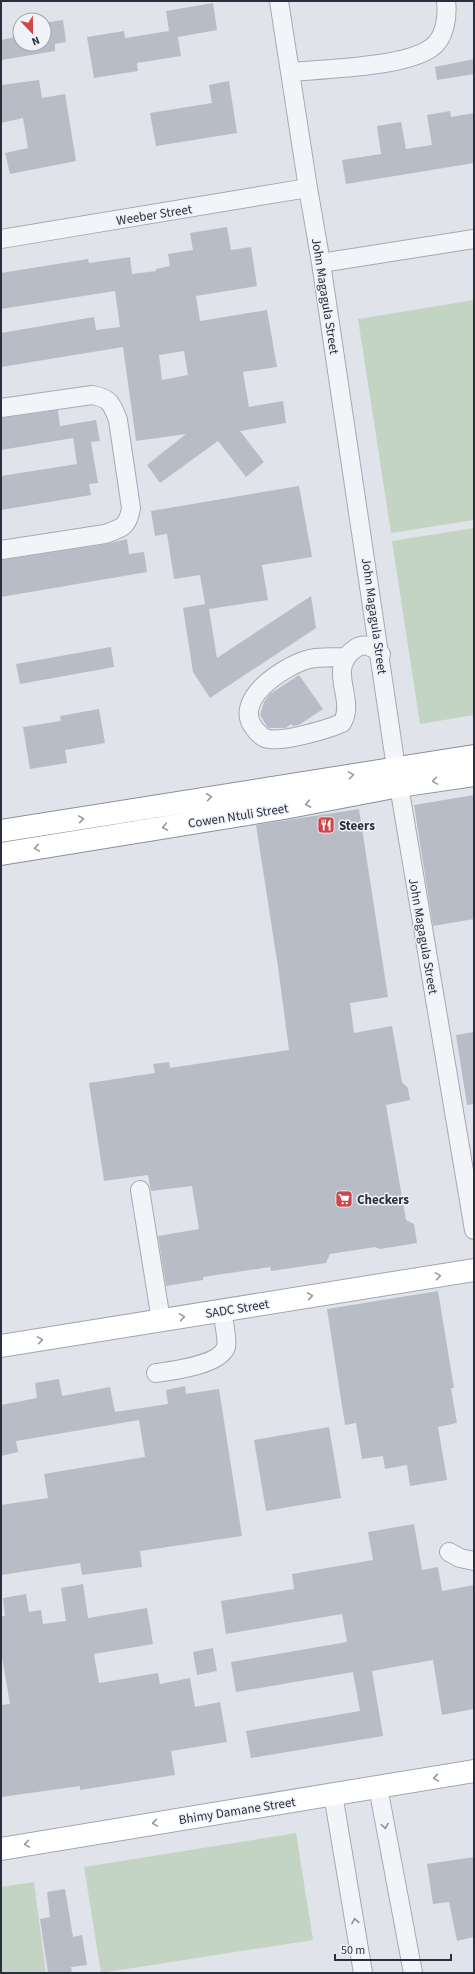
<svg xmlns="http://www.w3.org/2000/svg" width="475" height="1974" font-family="'Source Sans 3',sans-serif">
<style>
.green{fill:#c4d4c2}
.building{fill:#b8bcc6;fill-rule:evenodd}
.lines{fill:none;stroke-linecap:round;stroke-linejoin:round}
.minor-casing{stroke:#a6a9b4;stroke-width:20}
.major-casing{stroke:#a0a6b5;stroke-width:24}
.highway-casing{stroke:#888fa0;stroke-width:24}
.minor{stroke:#f3f4f8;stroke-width:18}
.major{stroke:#fff;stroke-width:22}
.highway{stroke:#fff;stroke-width:22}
.oneway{stroke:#9497a0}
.oneway2{stroke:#8e929c}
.labels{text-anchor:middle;stroke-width:3;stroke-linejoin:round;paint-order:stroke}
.street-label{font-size:13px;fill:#292f41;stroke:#f0f2f7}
.poi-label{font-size:13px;font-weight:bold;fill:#292f41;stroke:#f0f2f7;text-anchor:start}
</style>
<rect width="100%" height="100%" fill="#e1e3ea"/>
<path class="green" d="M474 300V520L391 533 358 319Z
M474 528V715L420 724 392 541Z
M296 1833 313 1940 101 1973 84 1867Z
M34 1882 46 1973H1V1887Z"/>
<path class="building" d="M213 3 217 30 178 37 181 56 137 63 138 71 94 78 87 37 124 31 125 38 169 31 166 11Z
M63 20 66 42 55 44V51L2 60 1 40 20 36V44H44V23Z
M474 59V74L437 80 435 67Z
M39 80 42 98 65 94 76 161 10 174 5 153 28 148 23 118 1 123V85Z
M229 81 237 133 156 146 150 113 212 103 209 85Z
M450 111 451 117 474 113V163L346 184 342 160 381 154 377 126 401 122 406 149 432 145 427 115Z
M227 227 231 250 251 247 257 286 196 296 200 321 267 310 277 367 243 372 249 407 283 401 286 423 240 431 264 462 246 477 218 441 160 483 147 465 186 434 136 441 123 347 1 367V333L94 317 96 330 120 327 115 291 1 309V273L88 259 89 263 130 257 132 274 156 271V269L170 266 168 254 193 250 190 233ZM184 351 188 375 162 380 159 355Z
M58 410 60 426 96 420 100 441 91 442 98 483 89 484 91 495 1 510V476L77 464 73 438 1 450V418Z
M299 486 312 557 262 565 268 600 209 609 217 658 311 596 316 628 210 698 193 672 183 608 205 604 200 575 174 579 167 534 155 536 151 511Z
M127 539 129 554 144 552 147 572 1 597V560L107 544Z
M111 647 114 667 20 684 16 664Z
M299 675 323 709 299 725 293 726 291 724 286 728H268L260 715 264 702 270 694Z
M99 709 105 743 65 750 67 763 30 769 23 727 61 721 60 716Z
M474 795V919L433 926 414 805Z
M359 809 388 997 350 1003 354 1033 392 1026 402 1082 408 1088 410 1100 386 1105 406 1220 414 1224 417 1243 380 1249 375 1247 330 1254 326 1263 271 1271 270 1267 203 1277V1280L166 1286 158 1236 199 1229 192 1186 151 1191 148 1175 104 1181 89 1083 155 1073 153 1064 169 1062 170 1068 289 1050 278 967 256 825Z
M474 1032V1104L467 1105 456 1035Z
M438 1291 454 1388H451L457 1423 438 1427 447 1480 410 1486 407 1465 385 1469 383 1456 362 1459 356 1423 345 1425 327 1309Z
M59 1379 62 1396 110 1387 115 1412 168 1404 166 1390 185 1386 186 1394 219 1389 242 1536 140 1551 142 1567 82 1575 80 1563 1 1575V1505L48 1498 44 1474 145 1457 139 1420 16 1441 18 1452 1 1456V1405L37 1398 35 1383Z
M329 1427 341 1498 266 1511 254 1440Z
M414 1524 422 1570 438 1567 442 1591 474 1585V1709L442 1715 433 1660 372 1671 383 1736 251 1758 246 1731 360 1711 353 1672 236 1692 231 1662 347 1642 342 1614 226 1634 221 1601 294 1589 292 1574 373 1560 368 1532Z
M83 1584 88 1618 147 1608 153 1644 94 1654 99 1683 158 1673 160 1684 190 1678 195 1707 220 1702 227 1742 171 1751 175 1775 80 1790V1786L1 1797V1705L10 1704 1 1652V1616H5L3 1598 26 1594 29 1612 41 1610 43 1624 66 1621 61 1588Z
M213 1648 217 1671 197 1675 193 1652Z
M474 1857V1937L457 1941 449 1902 433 1904 427 1864Z
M65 1889 73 1937 82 1935 87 1965 71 1967 72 1973H48L40 1919 50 1917 47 1892Z"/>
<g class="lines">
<g class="minor-casing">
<path id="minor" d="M279 1 308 188 321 263 396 768 474 1230
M291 72C325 69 405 67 431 48 445 39 448 16 446 1
M1 239 308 188
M321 263 474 239
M1 408 92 395C110 398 112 404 118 420L131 508C128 526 123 528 105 534L1 550
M346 657C333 658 318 656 306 660 283 667 232 700 254 728 257 732 260 736 265 738 279 744 328 729 342 723 357 699 325 669 356 648 366 642 373 648 381 654
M140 1190 161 1320
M156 1373C171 1371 220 1365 226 1347 228 1339 223 1319 222 1310
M449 1552 460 1558 474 1561
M378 1787 413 1973
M333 1794 363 1973"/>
</g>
<g class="major-casing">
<path id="major" d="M1 1346 474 1270
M1 1849 474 1771"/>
</g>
<g class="highway-casing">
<path id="highway" d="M1 831 474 756
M1 854 284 808 399 786 474 775"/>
</g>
<use href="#minor" class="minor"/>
<use href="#major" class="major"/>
<use href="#highway" class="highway"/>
</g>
<defs><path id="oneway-chevron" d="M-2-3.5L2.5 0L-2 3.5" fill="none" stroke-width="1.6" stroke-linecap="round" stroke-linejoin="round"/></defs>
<g class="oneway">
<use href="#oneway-chevron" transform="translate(351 775) rotate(-9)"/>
<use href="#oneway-chevron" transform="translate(435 781) rotate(171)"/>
<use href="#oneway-chevron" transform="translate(209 797) rotate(-8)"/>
<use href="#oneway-chevron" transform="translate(308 804) rotate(169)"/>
<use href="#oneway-chevron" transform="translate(81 819) rotate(-9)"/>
<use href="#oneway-chevron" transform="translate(165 827) rotate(170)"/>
<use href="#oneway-chevron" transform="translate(37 848) rotate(171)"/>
<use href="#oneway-chevron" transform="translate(438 1276) rotate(-9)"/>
<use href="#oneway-chevron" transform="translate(310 1296) rotate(-9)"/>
<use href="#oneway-chevron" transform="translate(182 1317) rotate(-9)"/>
<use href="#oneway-chevron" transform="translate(40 1340) rotate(-9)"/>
<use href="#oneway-chevron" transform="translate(436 1778) rotate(171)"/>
<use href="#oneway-chevron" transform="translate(155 1823) rotate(171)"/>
<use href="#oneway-chevron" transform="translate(27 1844) rotate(171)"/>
</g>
<g class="oneway2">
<use href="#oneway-chevron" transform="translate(385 1826) rotate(79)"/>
<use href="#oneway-chevron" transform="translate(355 1921) rotate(-100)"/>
</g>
<defs>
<g id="restaurant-square" transform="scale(0.9)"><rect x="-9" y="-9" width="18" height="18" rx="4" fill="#d0454a" stroke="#f0f2f7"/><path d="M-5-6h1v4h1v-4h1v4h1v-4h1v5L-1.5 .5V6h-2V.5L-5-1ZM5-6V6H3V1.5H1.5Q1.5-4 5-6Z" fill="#fff"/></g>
<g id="supermarket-square" transform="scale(0.9)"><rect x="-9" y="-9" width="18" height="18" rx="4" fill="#d0454a" stroke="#f0f2f7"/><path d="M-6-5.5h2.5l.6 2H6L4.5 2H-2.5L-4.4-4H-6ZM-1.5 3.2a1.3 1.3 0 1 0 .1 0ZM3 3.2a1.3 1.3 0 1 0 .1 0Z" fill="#fff"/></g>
</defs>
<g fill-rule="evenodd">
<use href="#restaurant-square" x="326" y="825"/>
<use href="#supermarket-square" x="344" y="1199"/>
</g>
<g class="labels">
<g class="street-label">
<text transform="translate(154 214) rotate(-9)" y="5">Weeber Street</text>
<text transform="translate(326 296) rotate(81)" y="5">John Magagula Street</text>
<text transform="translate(375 616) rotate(82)" y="5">John Magagula Street</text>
<text transform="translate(238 815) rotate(-9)" y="5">Cowen Ntuli Street</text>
<text transform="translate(424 936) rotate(80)" y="5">John Magagula Street</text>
<text transform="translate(237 1308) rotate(-9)" y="5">SADC Street</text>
<text transform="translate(237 1810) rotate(-9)" y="5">Bhimy Damane Street</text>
</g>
<g class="poi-label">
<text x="339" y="830">Steers</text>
<text x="357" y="1204">Checkers</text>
</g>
</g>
<rect width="475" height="1974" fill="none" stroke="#292f41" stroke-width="4"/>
<g transform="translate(32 32) rotate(158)"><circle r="19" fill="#f0f2f7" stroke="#a0a4ae"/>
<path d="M0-3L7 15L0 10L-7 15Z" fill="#d0454a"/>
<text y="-6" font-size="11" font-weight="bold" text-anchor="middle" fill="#292f41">N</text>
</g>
<path d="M335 1954v6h116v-6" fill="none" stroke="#292f41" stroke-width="2"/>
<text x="341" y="1954" font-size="12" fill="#292f41" stroke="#f0f2f7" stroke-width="3" paint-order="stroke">50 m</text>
</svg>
